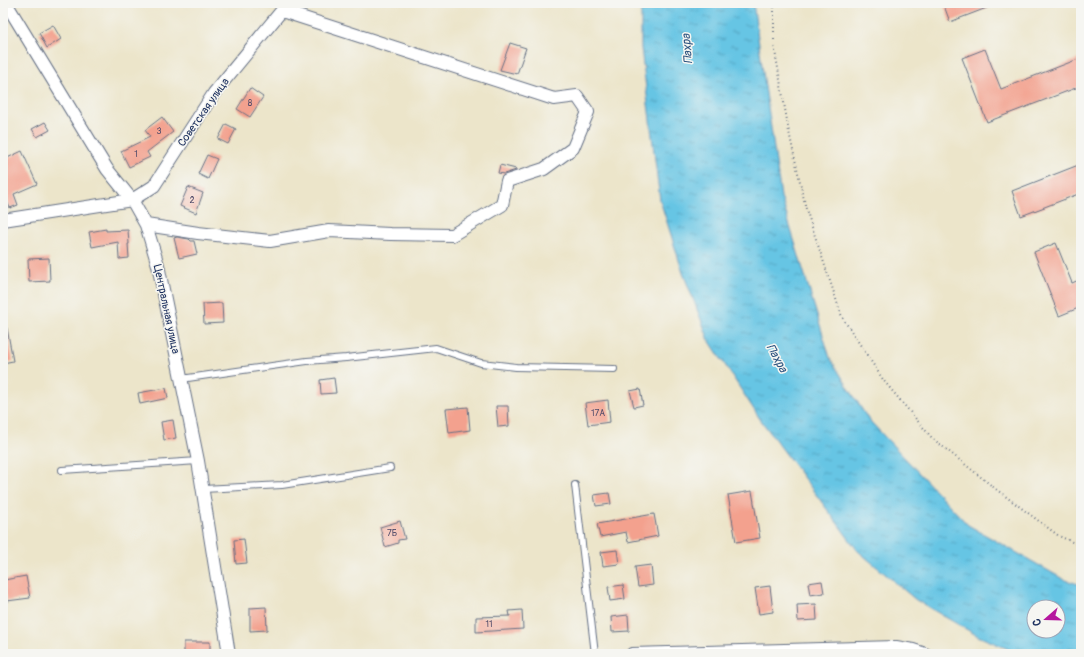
<svg xmlns="http://www.w3.org/2000/svg" width="1084" height="657" font-family="Pangolin,sans-serif">
<style>
.water{fill:url(#water-ripples);stroke:#407aa1;fill-rule:evenodd}
.building{fill:#f3a18e}
.lines{fill:none;stroke-linecap:round;stroke-linejoin:round}
.service-casing{stroke:#646f84;stroke-width:8}
.minor-casing{stroke:#646f84;stroke-width:14}
.path{stroke:#646f84;stroke-width:2;stroke-dasharray:1 3;stroke-linecap:butt}
.service{stroke:#fff;stroke-width:6}
.minor{stroke:#fff;stroke-width:12}
.labels{text-anchor:middle;stroke-width:3;stroke-linejoin:round;paint-order:stroke}
.number-label{font-size:9px;fill:#514c6a}
.street-label{font-size:11px;fill:#1b2f5e;stroke:#f6f6f2}
.water-label{font-size:12px;font-style:italic;fill:#2e5480;stroke:#f6f6f2}
</style>
<defs>
<pattern id="water-ripples" width="26" height="14" patternUnits="userSpaceOnUse"><rect width="26" height="14" fill="#66c5e4"/><path d="M2 4q2-2 4 0t4 0M15 11q2-2 4 0t4 0" fill="none" stroke="#53a0bc"/></pattern>
</defs>
<rect width="100%" height="100%" fill="#f6f6f2"/>
<filter id="ink" filterUnits="userSpaceOnUse"><feTurbulence type="fractalNoise" baseFrequency=".025" numOctaves="2"/><feDisplacementMap in="SourceGraphic" scale="8" xChannelSelector="R" yChannelSelector="G"/><feConvolveMatrix kernelMatrix="1 2 1 2 8 2 1 2 1" color-interpolation-filters="sRGB"/></filter>
<filter id="wash" filterUnits="userSpaceOnUse"><feTurbulence type="fractalNoise" baseFrequency=".012" numOctaves="4" result="noise"/><feDisplacementMap in="SourceGraphic" scale="16" xChannelSelector="R" yChannelSelector="G"/><feGaussianBlur stdDeviation="0.9" result="paint"/><feColorMatrix in="noise" values="0 0 0 0 0 0 0 0 0 0 0 0 0 0 0 0 0 1.4 0 .05"/><feComposite in="paint" operator="in"/></filter>
<g filter="url(#wash)">
<rect width="100%" height="100%" fill="#ece5ca"/>
<path class="water" d="M641 3H753L781 197 830 358 868 419 968 525 1063 579 1081 585V654H1020L978 636 916 600 858 551 760 419 709 340 683 273 660 200 641 48ZM1034 607H1058V631H1034Z"/>
<g id="blocks">
<path class="building" d="M943 3H997V4L950 22Z
M53 25 61 39 47 48 39 33Z
M510 43 526 48 517 74 500 70Z
M985 49 1001 89 1081 58V86L987 122 962 58Z
M250 88 263 97 250 117 237 109Z
M162 117 173 132 147 152 150 157 129 167 121 151 150 137 145 130Z
M45 122 50 130 37 137 32 129Z
M226 124 236 129 228 144 218 139Z
M22 151 37 184 14 194 18 205 10 208 3 193V160Z
M207 155 217 159 208 179 198 174Z
M1081 164V193L1021 216 1012 191Z
M500 165 516 169V170L504 174 498 173Z
M188 187 203 193 196 213 180 206Z
M106 229V231L128 230 129 244H128L129 258 119 259 118 242 92 247 89 232Z
M177 237 189 239 191 241H194L197 254 179 258 174 238Z
M1056 243 1072 283 1081 279V307L1059 316 1034 252Z
M49 258 50 281 29 282 28 259Z
M222 303 223 323 204 324 203 304Z
M3 328H7L13 361 3 363Z
M334 378 336 393 321 394 320 380Z
M166 388 168 398 140 404 138 393Z
M640 389 643 405 634 407 630 391Z
M608 400 610 422 588 425 585 403Z
M496 406H508L509 426 498 427Z
M468 407 470 430 449 433 446 409Z
M173 420 176 438 164 440 161 422Z
M752 491 760 538 736 542 728 495Z
M609 493 611 504 596 506 594 495Z
M654 514 658 536 628 542 626 532 600 537 597 524Z
M400 521 405 539 398 540V543L385 547 380 527Z
M244 539 247 563 236 564 234 540Z
M617 550 619 564 603 566 601 552Z
M651 565 653 585 638 587 635 567Z
M26 576 30 598 7 601 4 580Z
M822 581 824 593 810 595 808 583Z
M623 585 625 599 610 601 608 587Z
M770 586 773 612 759 614 755 588Z
M816 604 817 620 798 621 797 605Z
M266 607 267 630 250 631V608Z
M522 610 523 629 476 632V617L510 616 509 611Z
M628 615 629 631 612 632 611 617Z
M184 642H210V654H184Z"/>
</g>
</g>
<g filter="url(#ink)">
<use href="#blocks" fill-opacity="0" stroke="#646f84" stroke-width="1"/>
<g class="lines">
<g class="service-casing">
<path id="service" d="M181 379 307 361 346 358 436 348 481 363 516 367 614 369
M62 470 198 461
M575 485 595 654
M203 489 282 485 390 468"/>
</g>
<g class="minor-casing">
<path id="minor" d="M6 3 107 169 132 200 146 225 158 265 198 461 229 654
M3 220 132 200 154 186 214 93 288 3
M146 225 198 233 270 241 329 231 390 234 452 235 502 205 507 181 544 169 573 148 588 112 577 96 554 99 282 11
M632 654 896 647 913 650 925 654"/>
</g>
<path class="path" d="M774 3V45L789 132 806 209 842 317 884 381 932 438 997 490 1059 536 1081 546"/>
<use href="#service" class="service"/>
<use href="#minor" class="minor"/>
</g>
</g>
<g class="labels">
<g class="number-label">
<text x="250" y="106">8</text>
<text x="159" y="134">3</text>
<text x="136" y="157">1</text>
<text x="192" y="203">2</text>
<text x="598" y="416">17А</text>
<text x="392" y="536">7Б</text>
<text x="489" y="627">11</text>
</g>
<g class="street-label">
<text transform="translate(203 112) rotate(-55)" y="4">Советская улица</text>
<text transform="translate(167 309) rotate(78)" y="4">Центральная улица</text>
</g>
<g class="water-label">
<text transform="translate(687 49) rotate(-95)" y="4">Пахра</text>
<text transform="translate(777 358) rotate(61)" y="4">Пахра</text>
</g>
</g>
<rect width="1084" height="657" fill="none" stroke="#f6f6f2" stroke-width="16"/>
<g transform="translate(1046 619) rotate(250)"><circle r="19" fill="#f6f6f2" stroke="#9ea6b7"/>
<path d="M0-3L7 15L0 10L-7 15Z" fill="#b5179e"/>
<text y="-6" font-size="11" font-weight="bold" text-anchor="middle" fill="#1b2f5e">С</text>
</g>
</svg>
